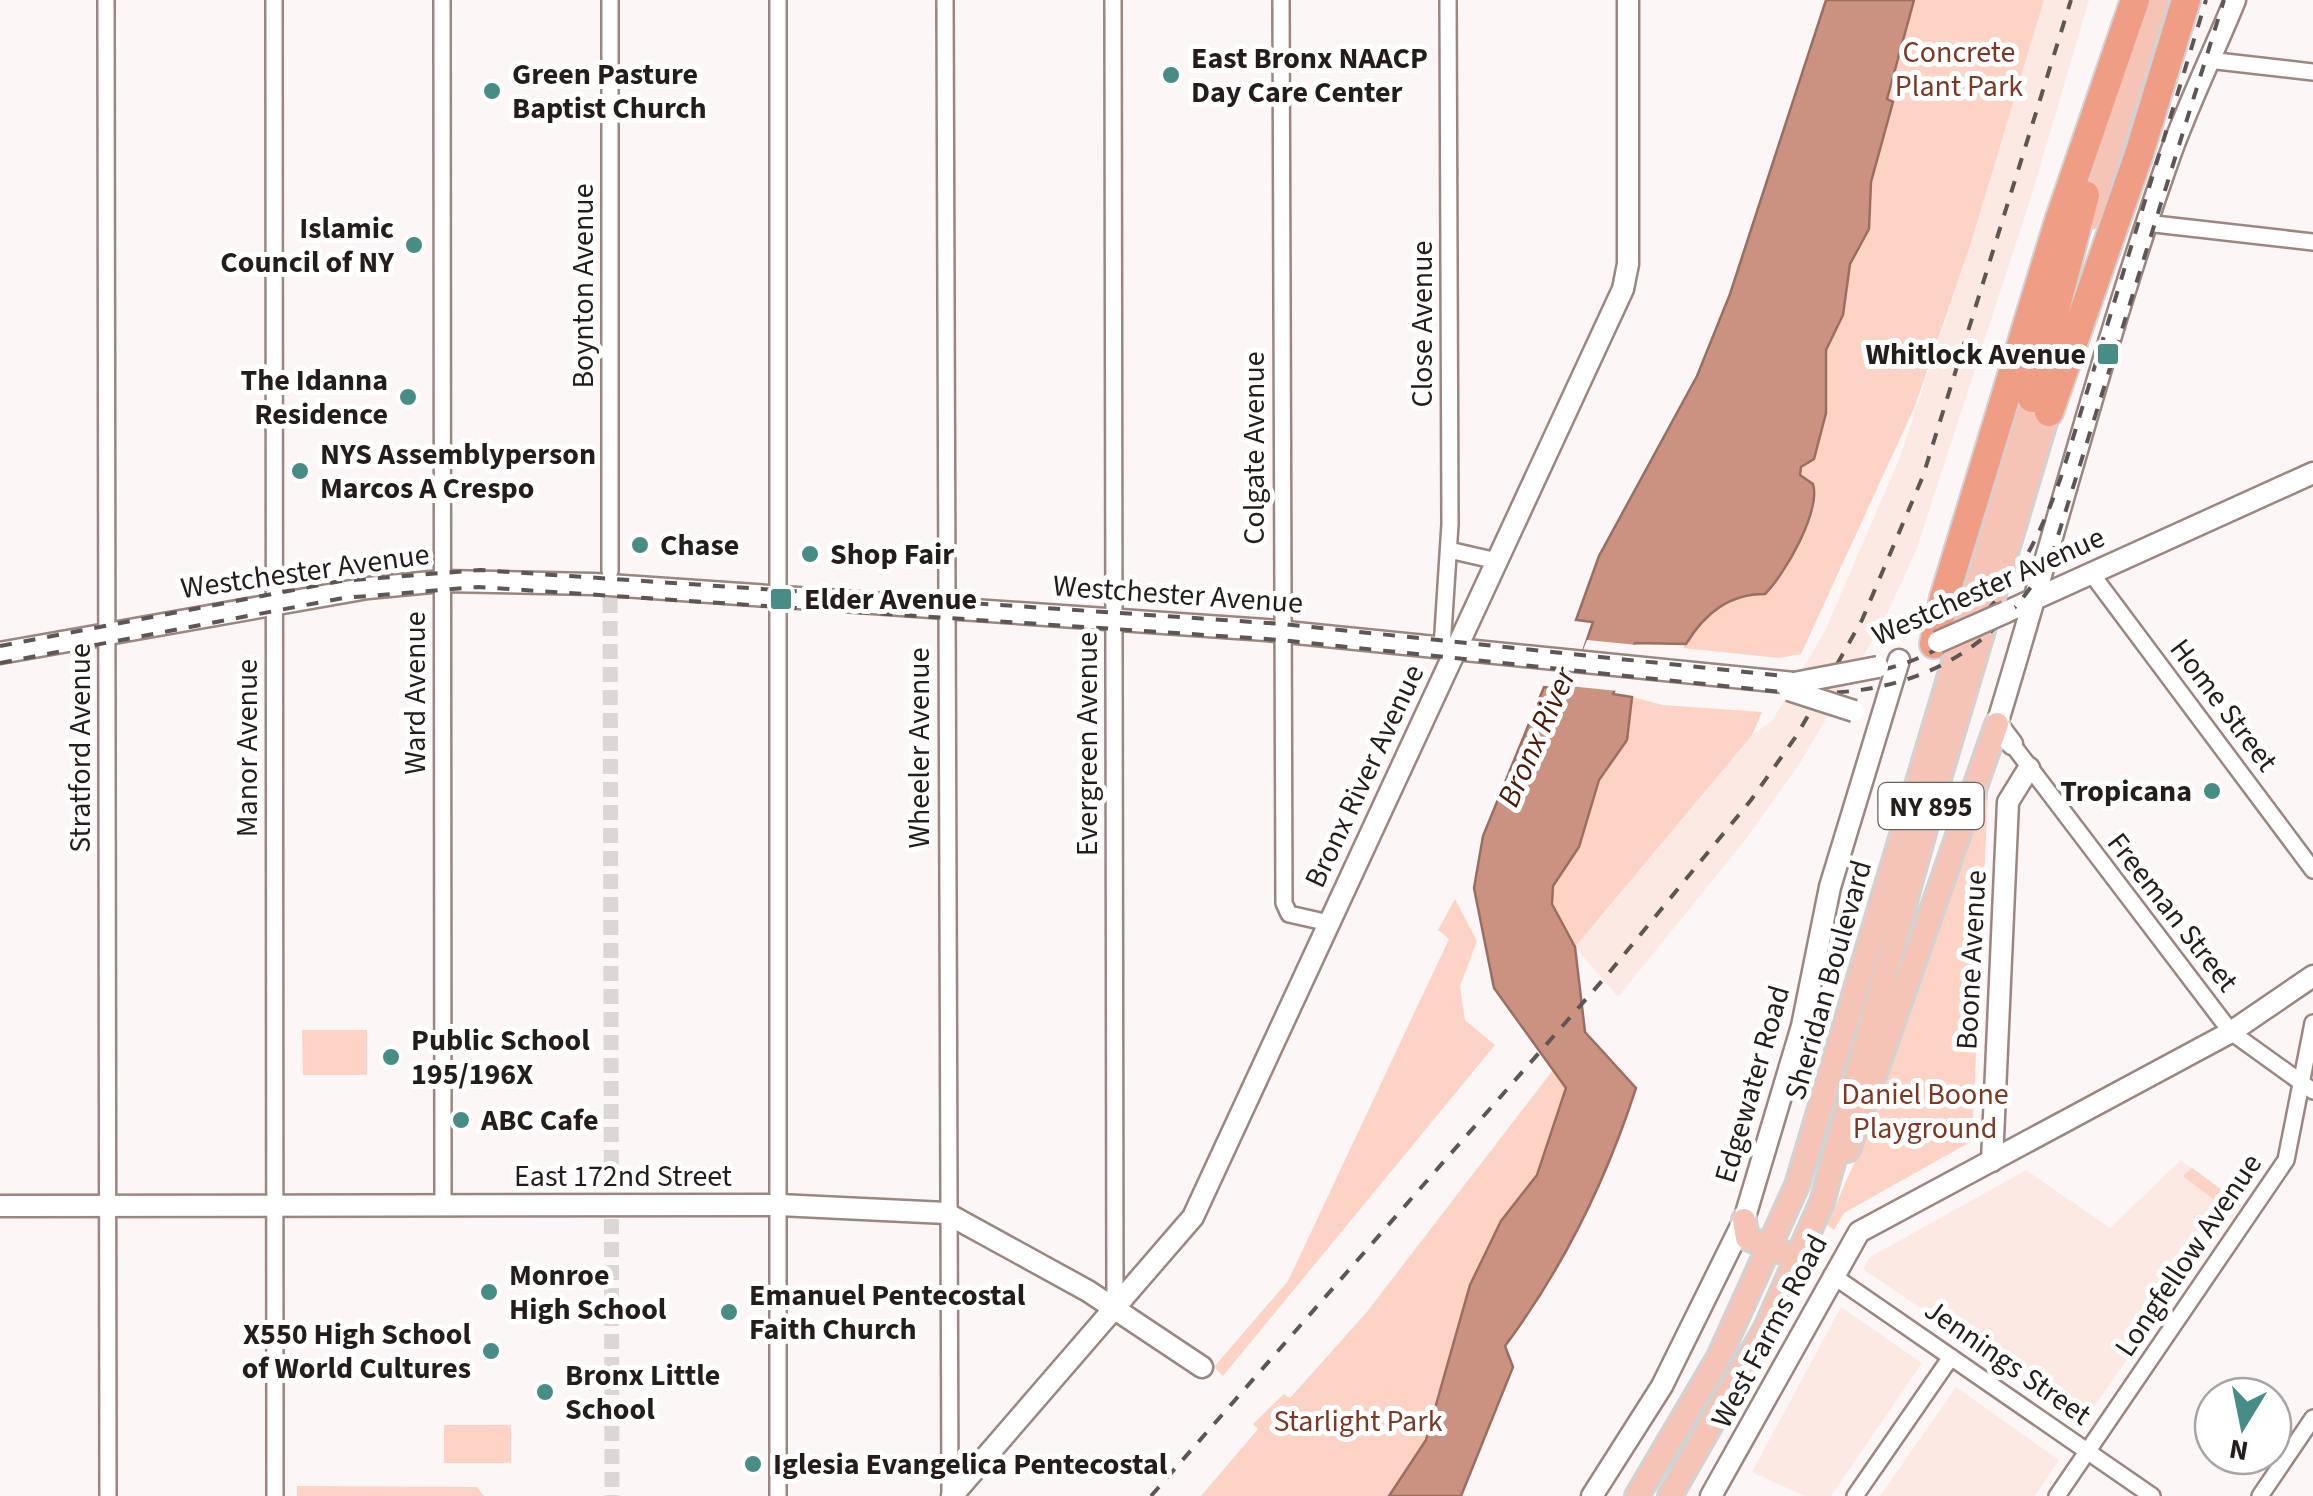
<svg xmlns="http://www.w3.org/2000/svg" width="2313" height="1496" font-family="'Source Sans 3',sans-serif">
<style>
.built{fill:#fce9e3}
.green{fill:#fdd3c6}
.water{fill:#cc9281;stroke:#9a6f62;stroke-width:2.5}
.pier{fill:#fcf7f6}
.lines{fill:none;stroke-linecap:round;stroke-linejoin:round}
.street-tunnel{stroke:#dcd6d5;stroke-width:15;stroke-dasharray:15 8;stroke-linecap:butt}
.street-casing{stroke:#9b8680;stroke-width:20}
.secondary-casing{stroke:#9b8680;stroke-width:25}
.primary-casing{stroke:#d3d2d1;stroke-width:28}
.highway-casing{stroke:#d3d2d1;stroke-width:32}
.street{stroke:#fff;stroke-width:15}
.secondary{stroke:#fff;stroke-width:20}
.primary{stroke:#f6c4b6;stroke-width:22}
.highway{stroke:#f09d85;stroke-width:28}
.rail{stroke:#5d5654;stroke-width:4;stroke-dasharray:12 12;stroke-linecap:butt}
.secondary-bridge-casing{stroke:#9b8680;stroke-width:25;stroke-linecap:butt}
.secondary-bridge{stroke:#fff;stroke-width:20}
.poi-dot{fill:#478d86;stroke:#fff;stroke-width:4}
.labels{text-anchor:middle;stroke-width:10;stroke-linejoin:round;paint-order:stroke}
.shield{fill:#fff;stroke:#66615f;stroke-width:2.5}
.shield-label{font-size:28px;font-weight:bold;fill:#251d1b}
.park-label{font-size:30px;fill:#7e3722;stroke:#fff}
.poi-label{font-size:30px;font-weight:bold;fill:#251d1b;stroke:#fff;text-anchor:start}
.street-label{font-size:30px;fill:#251d1b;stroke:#fff}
.water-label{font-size:32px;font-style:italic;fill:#4c1808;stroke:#fff}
</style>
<rect width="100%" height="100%" fill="#fcf7f6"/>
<path class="built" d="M2044 0H2089L2032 194 1917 548 1883 623 1800 763 1746 839 1618 997 1575 947 1752 735 1772 721 1825 631 1900 457 1971 243Z
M2181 1160 2242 1205 2189 1271 2085 1420 1863 1269 1870 1257 2026 1170 2110 1228Z
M1841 1307 1922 1363 1831 1496H1804L1752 1472Z
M1956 1387 2059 1460 2035 1496H1880Z"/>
<path class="green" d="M1914 0H2044L1971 243 1915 406 1801 654 1779 658 1683 648C1704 615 1724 594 1765 594 1784 564 1824 520 1813 484L1799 475 1801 467 1814 459 1826 413V350L1843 315 1850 264 1869 229 1871 182 1886 99Z
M1632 697 1663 705 1762 712 1752 735 1575 947 1552 904 1553 886 1579 847 1599 780 1627 740Z
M1988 791 1972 1141 1844 1213 1834 1230 1827 1225 1869 1129 1976 813Z
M1455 899 1477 941 1460 986 1465 1020 1495 1045 1223 1376 1214 1367 1288 1281 1449 939 1438 930Z
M302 1030H367V1075H303Z
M1553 1070 1566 1088 1537 1175 1501 1221 1437 1397 1426 1440 1389 1496H1201L1258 1429 1253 1424 1284 1394 1290 1398 1366 1313Z
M2192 1168 2240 1203 2230 1212 2183 1176Z
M444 1425H511V1463H444Z
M297 1486 477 1487 484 1496H297Z"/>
<path class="water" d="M1826 0H1914L1887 99 1893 102 1871 182 1869 229 1850 264 1843 315 1826 350V413L1814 459 1801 467 1800 475 1813 484C1821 511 1785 574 1765 594 1729 594 1705 613 1686 644L1635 643 1613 694 1632 697 1627 740 1599 780 1579 847 1553 886 1552 904 1575 947 1585 1032 1636 1088C1606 1181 1563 1268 1505 1346L1513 1367 1461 1496H1389L1426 1440 1470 1285 1501 1221 1537 1175 1566 1088 1494 988 1474 888 1483 836 1544 687 1570 690 1593 622 1576 620 1599 556 1697 376 1730 294Z"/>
<path class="pier" d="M1587 640 1637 645 1618 691 1569 686Z"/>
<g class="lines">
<path class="street-tunnel" d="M610 575 612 1496"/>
<g class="street-casing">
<path id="street" d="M106 0 108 1496
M274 0 275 1496
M442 0 443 1206
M778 0V1496
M945 0 950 1496
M1113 0 1115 1308
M1281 0 1284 903 1289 914 1329 923
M2208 60 2313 72
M2146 223 2313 242
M1449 550 1497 561
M610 571V0
M2091 573 2313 870
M1442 648 1450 524 1448 0
M2012 744 2231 1032 2313 1091
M1832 1275 2152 1496
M1855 1496 1951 1357
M2057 1496 2286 1160 2313 1023
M2260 1496 2313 1418"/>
</g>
<g class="secondary-casing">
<path id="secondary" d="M2006 612 2313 473
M0 653 368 588 442 581 594 584 1266 630 1794 683
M2012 744 1997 724C2055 535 2104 341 2170 155 2189 102 2214 52 2235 0
M1992 1161 2008 802 2029 768
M0 1206 779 1205 946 1213 1088 1291 1202 1367
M952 1496 1193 1217 1623 289 1628 264V0
M1592 1496 1662 1386 1744 1220 1802 1026 1830 887 1899 660
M1711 1496 1859 1232 2231 1032 2313 976"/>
</g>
<g class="primary-casing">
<path id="primary" d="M2090 216 2156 0
M1848 1150 1997 724
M1744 1220 1747 1238 1782 1252
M1637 1496 1719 1357 1797 1185 2037 385
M1670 1496 1766 1328 1822 1202 1938 782 2053 395"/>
</g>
<g class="highway-casing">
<path id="highway" d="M2032 398 2085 195
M2049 412 2139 154 2186 0
M1934 644 1944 598 2059 221 2135 0"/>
</g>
<use href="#street" class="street"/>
<use href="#secondary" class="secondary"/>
<use href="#primary" class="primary"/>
<use href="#highway" class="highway"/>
<path class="rail" d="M0 646 341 581 480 570 1283 624 1794 677C1947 683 2017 608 2063 471L2206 0
M0 663 343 598 478 587 1281 640 1791 693C1908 698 1995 657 2053 552L2224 0
M1151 1496 1608 974 1751 800 1797 735 1862 620 1923 476 2071 0"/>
<g class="secondary-bridge-casing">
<path id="secondary-bridge" d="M1938 642 2006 612
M1794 683 1878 667
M1789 690 1854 711"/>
</g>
<use href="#secondary-bridge" class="secondary-bridge"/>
</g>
<g class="poi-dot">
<circle cx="1171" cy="75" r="10"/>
<circle cx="492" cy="91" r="10"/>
<circle cx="414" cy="245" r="10"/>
<rect x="2096" y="342" width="24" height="24" rx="5"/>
<circle cx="408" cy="397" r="10"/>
<circle cx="300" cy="471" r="10"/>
<circle cx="640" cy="545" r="10"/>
<circle cx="810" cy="554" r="10"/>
<rect x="769" y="587" width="24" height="24" rx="5"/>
<circle cx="2212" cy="791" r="10"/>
<circle cx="391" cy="1057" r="10"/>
<circle cx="461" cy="1120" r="10"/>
<circle cx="489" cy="1292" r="10"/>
<circle cx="729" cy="1312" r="10"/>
<circle cx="491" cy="1351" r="10"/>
<circle cx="545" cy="1392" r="10"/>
<circle cx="753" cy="1464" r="10"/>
</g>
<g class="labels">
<rect class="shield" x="1878.5" y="783" width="105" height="46" rx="8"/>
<g class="shield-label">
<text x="1931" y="816">NY 895</text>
</g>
<g class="park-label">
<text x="1959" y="62">Concrete<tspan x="1959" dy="34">Plant Park</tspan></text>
<text x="1925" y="1104">Daniel Boone<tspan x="1925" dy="34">Playground</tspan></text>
<text x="1358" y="1431">Starlight Park</text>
</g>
<g class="poi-label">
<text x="1191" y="68">East Bronx NAACP<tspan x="1191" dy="34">Day Care Center</tspan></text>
<text x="512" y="84">Green Pasture<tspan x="512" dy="34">Baptist Church</tspan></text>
<text x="394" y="238" text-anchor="end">Islamic<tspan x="394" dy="34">Council of NY</tspan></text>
<text x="2086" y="364" text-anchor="end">Whitlock Avenue</text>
<text x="388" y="390" text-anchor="end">The Idanna<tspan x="388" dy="34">Residence</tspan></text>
<text x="320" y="464">NYS Assemblyperson<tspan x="320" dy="34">Marcos A Crespo</tspan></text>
<text x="660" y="555">Chase</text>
<text x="830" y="564">Shop Fair</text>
<text x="804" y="609">Elder Avenue</text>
<text x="2192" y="801" text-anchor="end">Tropicana</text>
<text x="411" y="1050">Public School<tspan x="411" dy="34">195/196X</tspan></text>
<text x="481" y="1130">ABC Cafe</text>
<text x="509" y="1285">Monroe<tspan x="509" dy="34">High School</tspan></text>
<text x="749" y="1305">Emanuel Pentecostal<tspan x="749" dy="34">Faith Church</tspan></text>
<text x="471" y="1344" text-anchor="end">X550 High School<tspan x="471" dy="34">of World Cultures</tspan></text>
<text x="565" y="1385">Bronx Little<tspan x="565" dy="34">School</tspan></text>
<text x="773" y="1474">Iglesia Evangelica Pentecostal</text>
</g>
<g class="street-label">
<text transform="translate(583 286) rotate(-90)" y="10">Boynton Avenue</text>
<text transform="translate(1422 324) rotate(-90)" y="10">Close Avenue</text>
<text transform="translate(1254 448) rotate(-90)" y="10">Colgate Avenue</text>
<text transform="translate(305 571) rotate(-8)" y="10">Westchester Avenue</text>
<text transform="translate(1988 586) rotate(-24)" y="10">Westchester Avenue</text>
<text transform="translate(1178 594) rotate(4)" y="10">Westchester Avenue</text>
<text transform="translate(415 693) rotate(-90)" y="10">Ward Avenue</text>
<text transform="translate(2224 705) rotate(53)" y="10">Home Street</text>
<text transform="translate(1087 744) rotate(-90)" y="10">Evergreen Avenue</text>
<text transform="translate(80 748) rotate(-90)" y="10">Stratford Avenue</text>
<text transform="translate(247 748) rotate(-90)" y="10">Manor Avenue</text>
<text transform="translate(919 748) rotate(-90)" y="10">Wheeler Avenue</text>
<text transform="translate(1364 776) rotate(-65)" y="10">Bronx River Avenue</text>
<text transform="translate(2173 912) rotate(52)" y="10">Freeman Street</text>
<text transform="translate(1971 960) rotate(-87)" y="10">Boone Avenue</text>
<text transform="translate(1828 980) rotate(-74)" y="10">Sheridan Boulevard</text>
<text transform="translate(1752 1084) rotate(-74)" y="10">Edgewater Road</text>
<text x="623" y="1186">East 172nd Street</text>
<text transform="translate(2188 1255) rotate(-56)" y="10">Longfellow Avenue</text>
<text transform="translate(1769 1331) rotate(-62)" y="10">West Farms Road</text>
<text transform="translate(2008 1362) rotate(35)" y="10">Jennings Street</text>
</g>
<g class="water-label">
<text transform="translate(1536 737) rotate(-66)" y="11">Bronx River</text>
</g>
</g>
<g transform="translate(2243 1426) rotate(190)"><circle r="48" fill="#ffffff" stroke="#a8a5a4" stroke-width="2.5"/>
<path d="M0-8L18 38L0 25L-18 38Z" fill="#478d86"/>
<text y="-15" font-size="28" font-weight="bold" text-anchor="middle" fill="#251d1b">N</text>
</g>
</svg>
